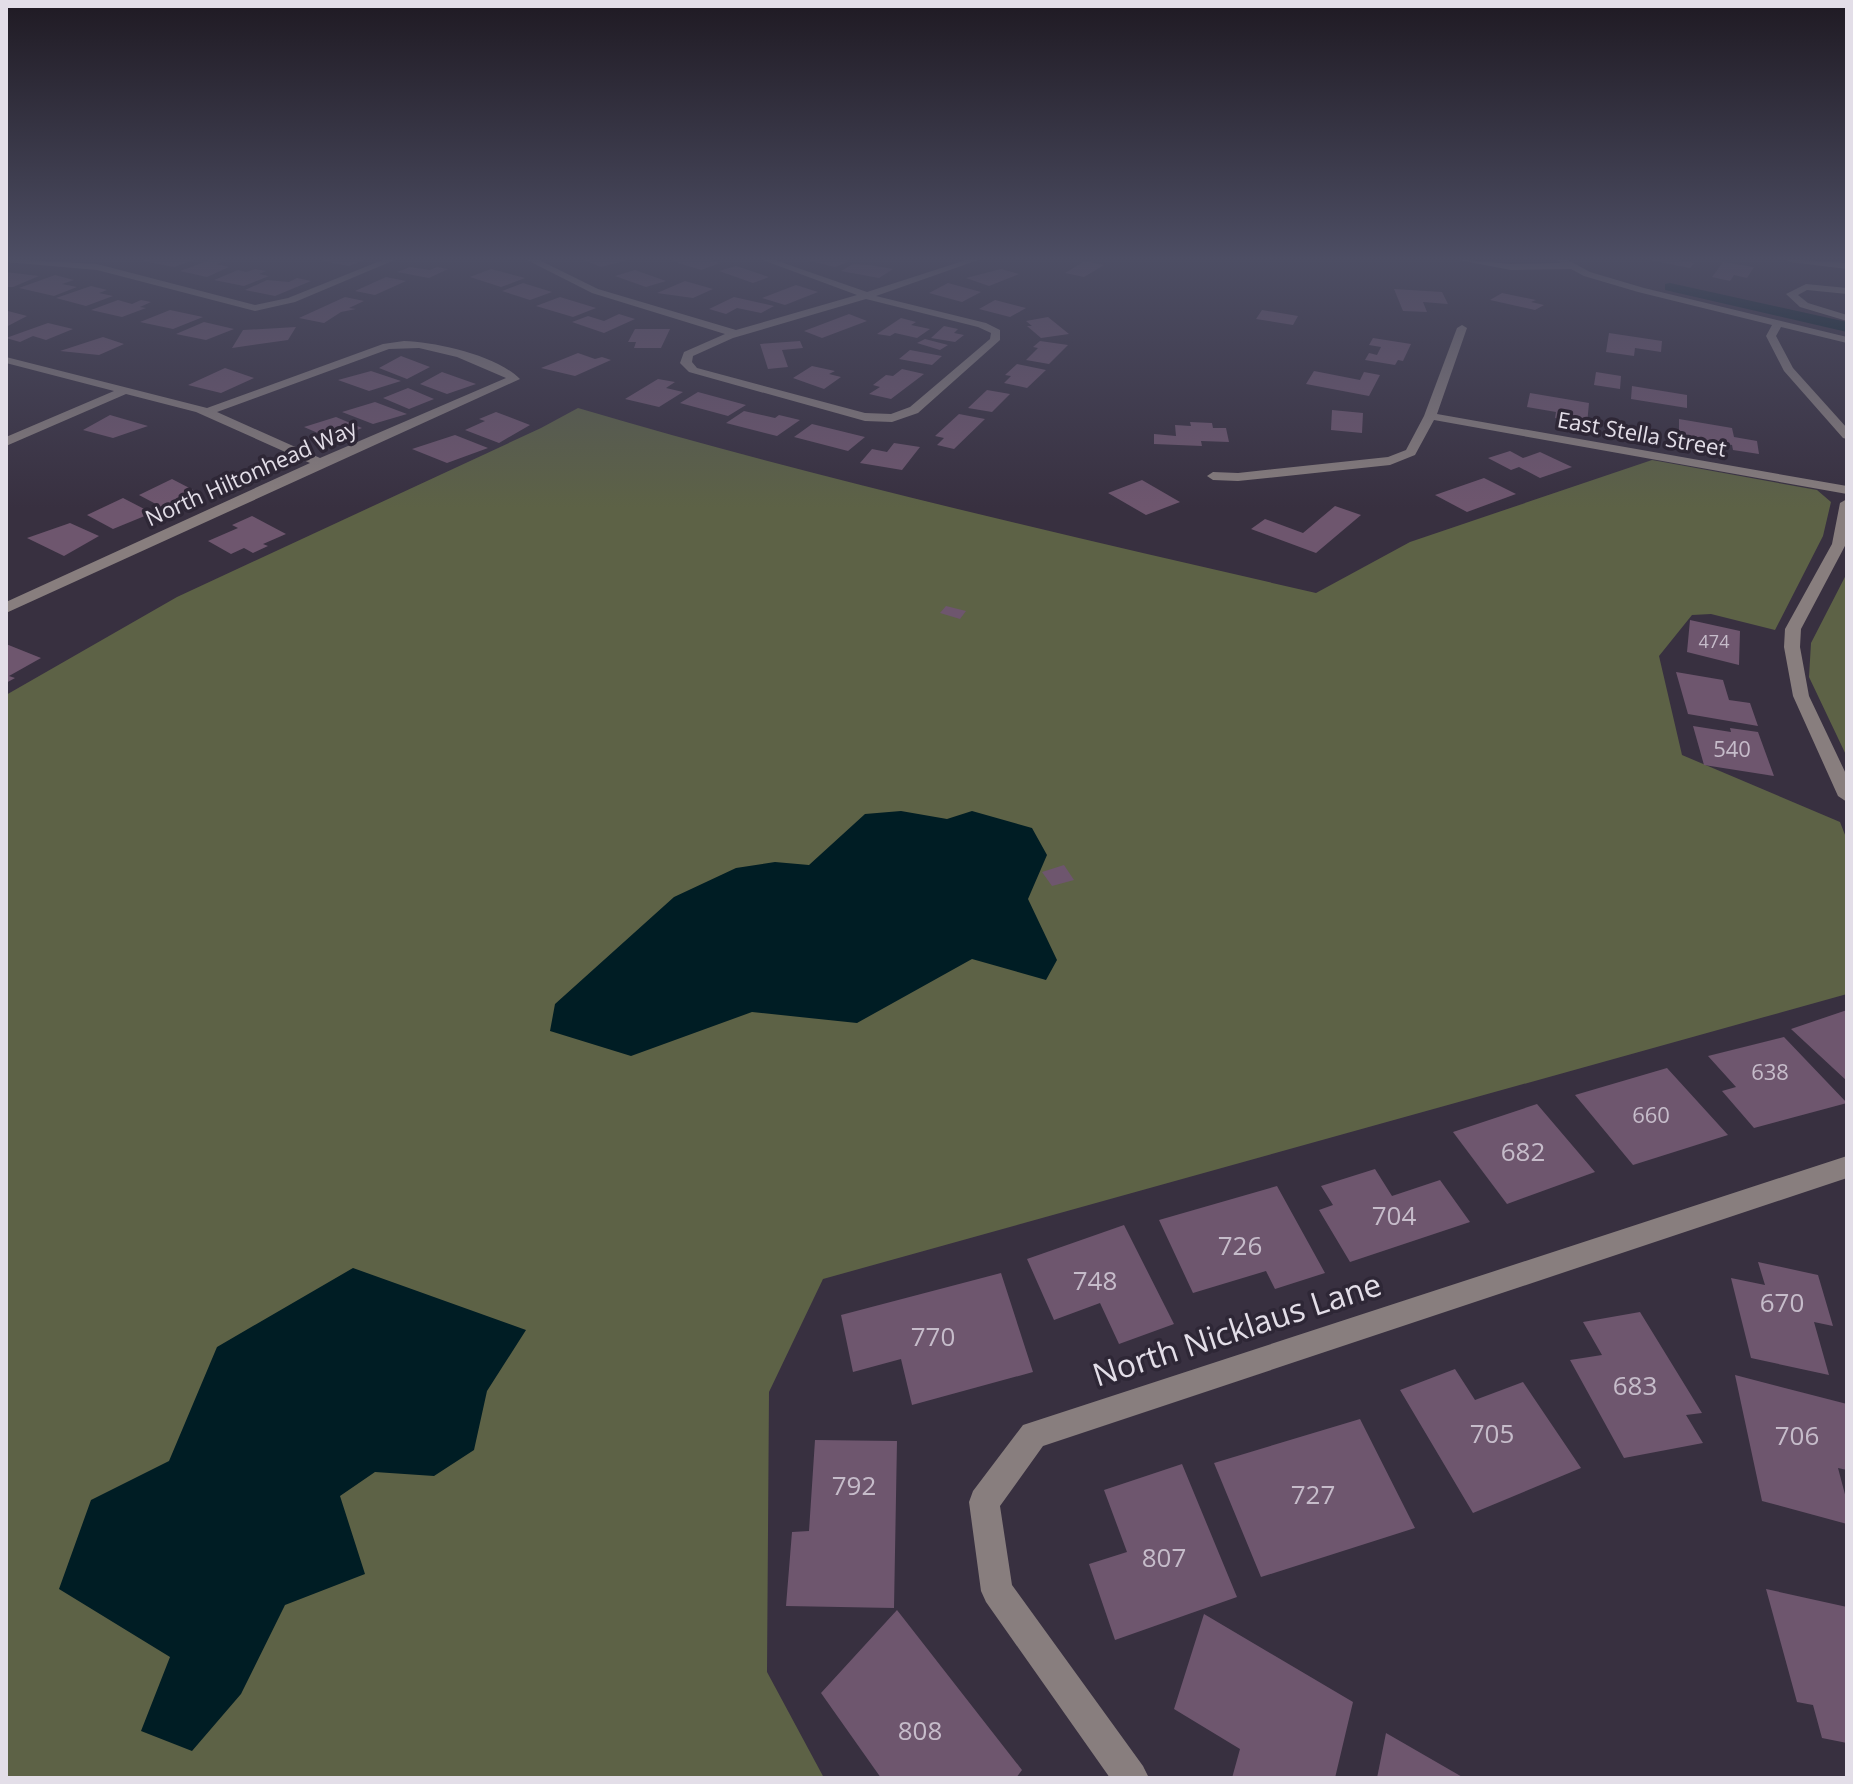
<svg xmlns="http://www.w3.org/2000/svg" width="1853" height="1784" font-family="'Open Sans',sans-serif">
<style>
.green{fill:#5d6246}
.water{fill:#001d24}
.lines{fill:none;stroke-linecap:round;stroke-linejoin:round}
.canal{fill:#001d24;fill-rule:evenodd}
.building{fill:#6e566e}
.minor{fill:#887e7e;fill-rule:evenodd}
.labels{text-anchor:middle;stroke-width:7;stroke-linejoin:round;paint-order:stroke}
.far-number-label{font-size:18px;fill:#c6bcca}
.far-street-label{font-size:22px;fill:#e3dee8;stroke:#2e2736}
.number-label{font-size:22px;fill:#c6bcca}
.near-number-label{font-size:26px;fill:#c6bcca}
.near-street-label{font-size:32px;fill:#e3dee8;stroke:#2e2736}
</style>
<rect width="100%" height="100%" fill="#383040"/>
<path class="green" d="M578 408C822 480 1069 536 1316 593L1410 542 1652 460 1817 490 1831 502 1823 536 1775 630 1711 614 1692 615 1659 656 1682 755 1840 822 1847 840V994L823 1279 769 1392 767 1672 824 1778H6V695L177 597 541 428Z
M1847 573V757L1809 677 1811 643Z"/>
<path class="water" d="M901 811 947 819 972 811 1032 828 1047 855 1028 899 1057 960 1046 980 972 959 857 1023 752 1012 631 1056 550 1031 555 1004 674 897 736 868 775 862 809 865 865 814Z
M353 1268 526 1330 487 1391 474 1450 434 1476 375 1472 340 1496 365 1574 285 1605 241 1694 192 1751 141 1731 170 1657 59 1589 91 1500 169 1461 217 1347Z"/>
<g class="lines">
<path class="canal" d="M1670 283 1847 322V332L1665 290V284Z"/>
</g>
<path class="building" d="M149 259H196L174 267 143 261Z
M213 259 225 261 217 264 229 267 207 277 180 271Z
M327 259H367L349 266 322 261Z
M590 259H628V260L601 267 584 260Z
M679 259H706L720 263 701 270 672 261Z
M803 259H840L850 261 835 267Z
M1644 259H1671L1694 263 1690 268Z
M1085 261 1104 265 1084 277 1065 273Z
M1723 262 1754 267 1747 278 1734 275 1730 281 1712 277Z
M853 264 870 265 893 269 879 278 841 271Z
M736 266 769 277 753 283 719 271Z
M410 267 430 270 437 267 448 269 429 278 397 272Z
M255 269 266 271 259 274 269 276 244 286 214 280 238 270 246 272Z
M491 269 525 278 501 287 470 277Z
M1001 269 1019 274 989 286 966 278Z
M635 270 666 281 646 287 615 276Z
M6 272 39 276 13 287H6Z
M55 275 74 280 62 284 77 287 54 296 19 288Z
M386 277 406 281 375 295 355 291Z
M297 278 311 281 275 296 245 290 267 280 289 282Z
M685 281 713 289 693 298 657 293Z
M523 283 552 292 530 300 502 291Z
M948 283 981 292 962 302 929 293Z
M796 285 818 292 785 305 762 298Z
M91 286 107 290 99 293 113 296 86 306 56 298Z
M1394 289 1442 292 1448 304 1423 302 1427 312 1403 311Z
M1502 293 1536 300 1531 302 1544 305 1535 310 1490 300Z
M345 297 364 301 349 308 356 309 341 312 324 323 299 318Z
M560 297 596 308 573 317 536 306Z
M734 297 774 306 761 313 737 308 726 314 709 309Z
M118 300 132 304 141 300 151 302 140 307 146 308 122 317 91 310Z
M995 300 1026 308 1010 317 979 309Z
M170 310 203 317 173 329 140 322Z
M1262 310 1298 316 1293 325 1256 319Z
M8 311 27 316 6 327Z
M619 314 635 319 604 333 572 322 588 316 604 321Z
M849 314 867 321 822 338 804 331Z
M1048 317 1069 334 1041 338 1027 326H1032L1026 321Z
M901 318 916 322 911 325 930 329 917 338 895 333 890 336 877 334Z
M204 322 234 329 206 340 176 334Z
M48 323 73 329 46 340 33 336 20 342 6 338Z
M944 326 958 329 954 333 964 335 955 342 931 338Z
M296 327 288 340 232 348 243 330Z
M635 329H670L661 348H634L636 342H628Z
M1609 333 1662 341 1661 352 1635 348 1634 356 1606 352Z
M103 337 124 344 99 355 60 351Z
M1373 338 1411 344 1403 361 1398 360 1395 365 1365 360 1369 353 1377 355 1381 347 1369 345Z
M925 339 948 345 940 350 917 343Z
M800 341 803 348 782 350 788 367 768 369 760 344Z
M1040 341 1068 345 1049 364 1026 360 1038 348 1033 347Z
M910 350 942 356 932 365 899 359Z
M578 353 595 359 602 357 611 360 575 376 541 368Z
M401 356 430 367 407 379 379 368Z
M1017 364 1046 370 1027 388 1004 383 1011 376 1005 375Z
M812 366 835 371 829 374 841 377 824 389 793 378Z
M225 368 254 378 221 393 188 385Z
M902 369 924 374 891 399 869 394 880 387 873 385 886 375 893 376Z
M371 371 401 381 369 391 338 380Z
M1314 371 1360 380 1364 372 1380 375 1369 396 1306 384Z
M442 372 476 384 447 394 420 384Z
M1596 372 1621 376 1620 389 1594 385Z
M658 379 675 382 666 388 683 392 659 407 625 399Z
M1632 386 1687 395V408L1631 399Z
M408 388 434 399 409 409 383 398Z
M987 390 1010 394 992 412 968 408Z
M698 392 746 405 728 416 680 403Z
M1530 393 1589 403 1587 424 1555 418 1556 412 1527 407Z
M375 402 407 414 373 424 342 412Z
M1332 410 1363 413 1362 433 1331 430Z
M744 411 775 418 779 415 800 420 777 436 726 423Z
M496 412 530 425 499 443 465 430 485 421 479 419Z
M959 414 985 419 954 449 937 445 944 438 935 436Z
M110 415 148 426 113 438 83 430Z
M336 417 362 428 334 440 304 427Z
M1679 419 1732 428 1734 437 1757 441 1759 454 1733 450 1732 445 1679 436Z
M1190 422 1212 423 1213 428H1226L1229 442 1201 441 1202 446 1154 444V434L1176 436 1175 425 1191 426Z
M812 424 865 437 848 451 794 437Z
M455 435 488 448 447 463 412 449Z
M894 443 920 447 902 470 860 463 872 449 887 452Z
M1510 451 1523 458 1540 452 1572 467 1540 478 1519 467 1511 470 1488 458Z
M1484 478 1516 494 1467 512 1435 495Z
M172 479 201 494 169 511 139 495Z
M1142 480 1180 502 1146 515 1108 493Z
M123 498 152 513 113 529 87 515Z
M1335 506 1361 515 1316 553 1251 529 1265 519 1303 533Z
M252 516 286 534 263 544 268 546 253 553 244 548 231 554 208 541 238 528 232 525Z
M70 523 99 536 64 556 27 538Z
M946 606 966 611 960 619 940 613Z
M1690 620 1740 631 1739 665 1687 652Z
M6 644 41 658 9 676 15 678 6 683Z
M1676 672 1723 680 1729 700 1750 703 1758 726 1688 714Z
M1693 726 1731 732 1730 728 1758 732 1774 776 1704 765Z
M1064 865 1074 880 1052 886 1042 872Z
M1847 1010V1081L1791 1029Z
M1784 1037 1847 1103 1754 1128 1722 1091 1736 1087 1708 1056Z
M1667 1068 1728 1135 1633 1165 1575 1095Z
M1537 1104 1595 1172 1507 1204 1453 1132Z
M1375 1169 1392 1196 1440 1180 1470 1222 1350 1262 1319 1210 1333 1205 1321 1186Z
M1277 1186 1325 1273 1275 1289 1266 1271 1193 1293 1159 1220Z
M1124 1225 1174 1324 1119 1344 1100 1303 1054 1320 1027 1259Z
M1758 1262 1818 1275 1833 1326 1814 1322 1829 1375 1751 1358 1731 1278 1765 1285Z
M1001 1273 1033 1372 912 1405 901 1359 853 1372 841 1315Z
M1640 1312 1702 1413 1686 1415 1703 1443 1624 1458 1570 1360 1602 1355 1583 1322Z
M1455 1369 1475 1400 1523 1382 1581 1468 1473 1513 1400 1390Z
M1735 1375 1847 1404V1470L1838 1468 1847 1502V1524L1762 1501Z
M1360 1419 1415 1528 1261 1577 1214 1463Z
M815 1440 897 1441 894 1608 786 1606 792 1532 809 1531Z
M1182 1464 1237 1597 1115 1640 1089 1564 1127 1552 1104 1490Z
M1766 1589 1847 1607V1743L1822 1738 1813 1705 1797 1702Z
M897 1610 1022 1770 1016 1778H881L821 1693Z
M1204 1614 1353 1702 1335 1778H1232L1240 1749 1174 1709Z
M1386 1733 1464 1778H1377Z"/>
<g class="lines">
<path class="minor" d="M6 259 97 264 255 305 288 298 385 259H397L295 302 255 311 97 270 6 262Z
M525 259H537L598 289 736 330 857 295 760 259H772L867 292 969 259H981L876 296 986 323 1000 330V340L918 413 892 422 865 421 689 372 680 363 684 352 725 334 592 293ZM866 299 978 327 991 333 990 339 910 407 891 414 865 413 697 368 692 362 693 356 733 338Z
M1453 259 1511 264 1561 263 1556 259H1566L1590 272 1644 288 1847 337V343L1781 327 1776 336 1793 368 1847 428V439L1843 438 1784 371 1766 336 1772 325 1638 292 1584 276 1571 269 1511 270Z
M1785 259 1847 263V269L1790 262Z
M1806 284 1847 288V294L1807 290 1798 295 1808 303 1847 315V321L1800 307 1786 294Z
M1462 325 1467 328 1437 414 1847 486V494L1434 420 1415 455 1390 465 1238 481 1213 480 1207 476 1213 472 1238 473 1388 457 1406 450 1424 416 1457 328Z
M404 341C436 342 496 355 520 379L6 613V602L310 463 196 412 126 394 6 446V437L114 391 6 363V357L207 408 383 344ZM419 348 457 357 506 378 320 458 217 412 389 349Z
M1847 499 1846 544 1801 629 1800 647 1809 696 1847 776V802L1838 796 1793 696 1784 647 1785 629 1832 544 1840 503Z
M1847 1156V1178L1043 1446 1000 1506 1012 1585 1143 1766 1149 1778H1110L986 1602 981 1591 969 1502 973 1491 1023 1425Z"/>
</g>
<linearGradient id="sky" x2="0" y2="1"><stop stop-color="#1f1a23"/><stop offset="0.51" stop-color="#4d4e64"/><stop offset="1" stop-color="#4d4e64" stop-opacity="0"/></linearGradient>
<rect width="1853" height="508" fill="url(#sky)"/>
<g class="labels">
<g class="far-number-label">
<text x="1714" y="648">474</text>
</g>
<g class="far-street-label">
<text transform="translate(1642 434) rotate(10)" y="8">East Stella Street</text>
<text transform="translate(251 473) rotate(-24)" y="8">North Hiltonhead Way</text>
</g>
<g class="number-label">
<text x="1732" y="757">540</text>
<text x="1770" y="1080">638</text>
<text x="1651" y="1123">660</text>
</g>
<g class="near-number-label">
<text x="1523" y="1161">682</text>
<text x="1394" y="1225">704</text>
<text x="1240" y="1255">726</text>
<text x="1095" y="1290">748</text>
<text x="1782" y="1312">670</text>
<text x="933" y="1346">770</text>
<text x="1635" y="1395">683</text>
<text x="1492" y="1443">705</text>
<text x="1797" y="1445">706</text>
<text x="854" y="1495">792</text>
<text x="1313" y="1504">727</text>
<text x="1164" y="1567">807</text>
<text x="920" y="1740">808</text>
</g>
<g class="near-street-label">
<text transform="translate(1237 1330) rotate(-18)" y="11">North Nicklaus Lane</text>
</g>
</g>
<rect width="1853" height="1784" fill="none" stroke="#e3dee8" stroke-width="16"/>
</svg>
